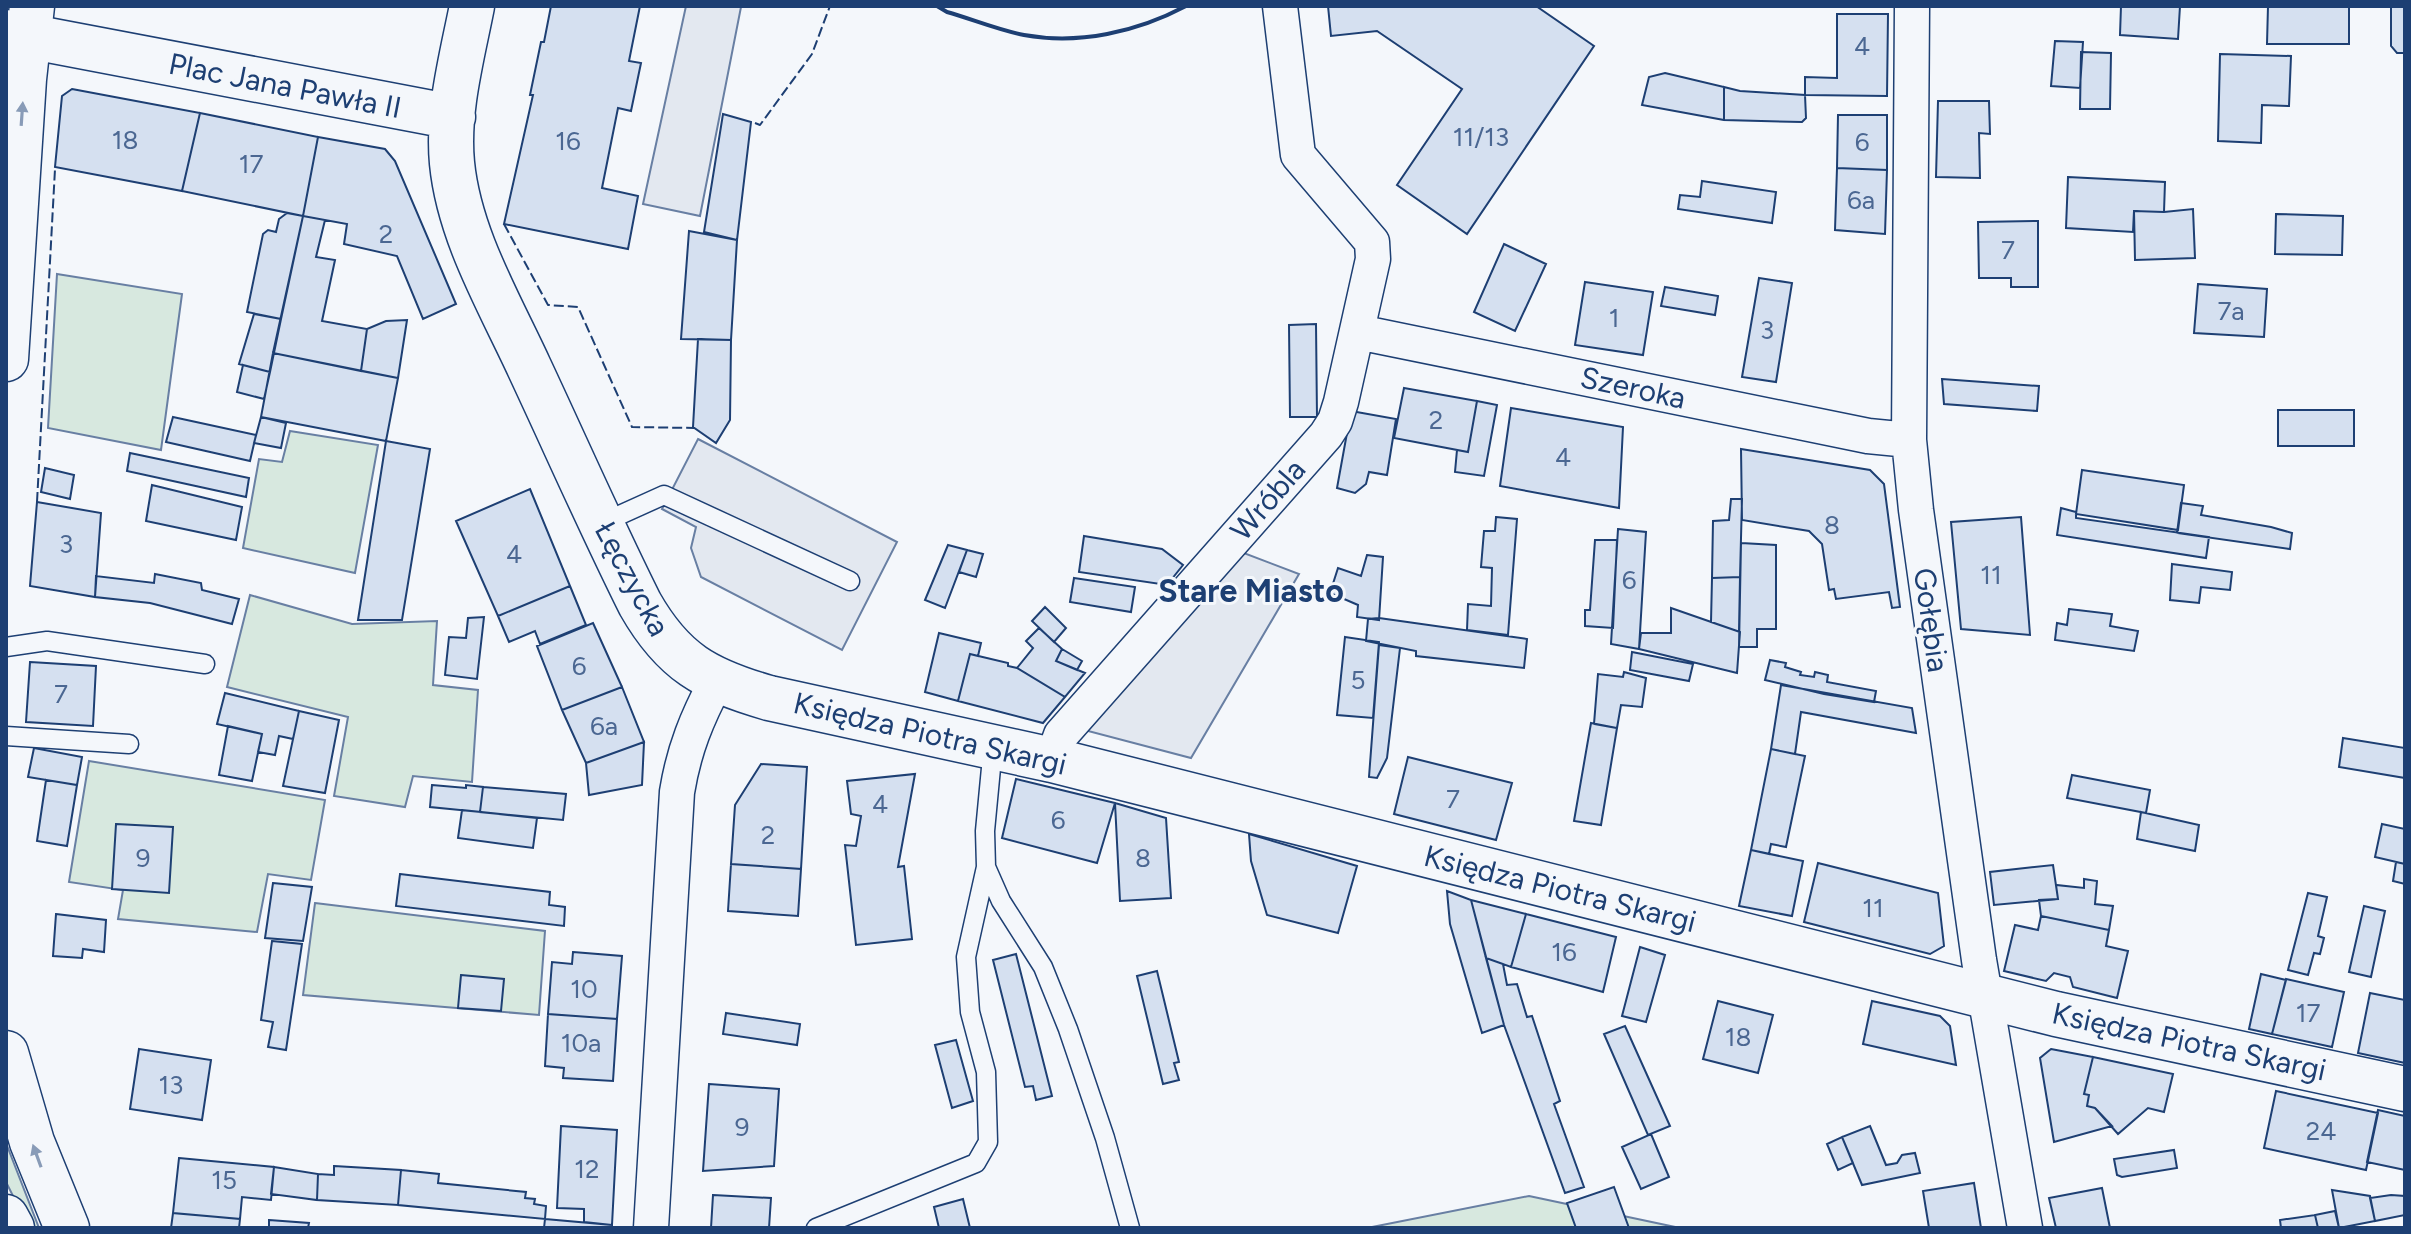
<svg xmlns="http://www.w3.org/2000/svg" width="2411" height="1234" font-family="Figtree,sans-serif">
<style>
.green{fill:#d7e8df;stroke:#687fa3;stroke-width:2}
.parking{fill:#e3e8f0;stroke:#687fa3;stroke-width:2}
.building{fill:#d5e0f0;stroke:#1d3f73;stroke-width:2}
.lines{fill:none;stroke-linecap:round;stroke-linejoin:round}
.service-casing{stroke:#1d3f73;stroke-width:21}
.minor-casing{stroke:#1d3f73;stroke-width:37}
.tertiary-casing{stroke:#1d3f73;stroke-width:47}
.primary-casing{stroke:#1d3f73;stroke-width:47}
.service{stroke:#f4f7fb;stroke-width:18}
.minor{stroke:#f4f7fb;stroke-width:34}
.tertiary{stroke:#f4f7fb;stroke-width:44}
.primary{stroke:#f4f7fb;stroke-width:44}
.fence{stroke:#1d3f73;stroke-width:2;stroke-dasharray:10 4;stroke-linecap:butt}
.wall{stroke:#1d3f73;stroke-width:4}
.oneway{fill:#889bb7}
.labels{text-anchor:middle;stroke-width:6;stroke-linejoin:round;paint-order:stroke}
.number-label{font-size:26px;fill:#4b6792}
.street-label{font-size:30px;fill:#1d3f73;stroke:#f4f7fb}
.neighbourhood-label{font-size:32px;font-weight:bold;fill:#1d3f73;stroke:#f4f7fb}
</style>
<rect width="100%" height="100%" fill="#f4f7fb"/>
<path class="green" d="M57 274 182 294 161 450 48 428Z
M290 431 378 445 355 573 243 548 259 459 282 462Z
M250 595 352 624 437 621 433 685 478 690 472 782 413 776 405 807 334 796 348 717 227 687Z
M89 761 325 800 311 880 268 874 257 932 118 919 123 890 69 882Z
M315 903 545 931 539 1015 303 995Z
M6 1143 39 1228H29L6 1182Z
M1529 1196 1680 1228H1367Z"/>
<path class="parking" d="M686 6 741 7 700 216 643 204Z
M698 439 897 542 842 650 701 577 691 548 696 527 662 509Z
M1228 547 1299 574 1191 758 1069 726Z"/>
<path class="building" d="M551 6H640L629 61 641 63 631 111 618 108 602 188 638 196 628 249 504 224 533 95H530L541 42H544Z
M1328 6H1536L1594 46 1467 234 1397 185 1462 89 1377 31 1331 36Z
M2121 6H2180L2178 39 2120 35Z
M2268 6H2349V44H2267Z
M2391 6H2405V53H2397L2391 46Z
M1837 14H1888L1887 96 1805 95V77L1837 78Z
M2055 41 2083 42 2080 88 2051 86Z
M2081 52 2111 53 2110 109H2080Z
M2220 54 2291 56 2289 106 2262 105 2261 143 2218 141Z
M1665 73 1724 87V120L1642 105 1649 77Z
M1724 87 1740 91 1805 95 1806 118 1802 122 1724 120Z
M72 89 200 113 182 191 55 167 62 96Z
M1938 101H1989L1990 134 1979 133 1980 178 1936 177Z
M200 113 318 137 303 216 182 191Z
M723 114 751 122 737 240 704 232Z
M1838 115H1887V170L1837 168Z
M318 137 385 149 395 161 456 304 423 319 397 256 344 244 347 224 303 216Z
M1837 168 1887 170 1885 234 1835 230Z
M2068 177 2165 182 2164 212 2134 211 2133 232 2066 228Z
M1702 181 1776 192 1772 223 1678 209 1680 195 1700 197Z
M2193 209 2195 258 2135 260 2134 211 2164 212Z
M287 213 303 216 281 319 247 312 263 234 268 230 276 232 279 219Z
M2276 214 2343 216 2342 255 2275 254Z
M303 216 325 220 316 257 335 260 322 321 367 329 361 371 273 353Z
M2038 221V287H2011V278H1979L1978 222Z
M689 231 737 240 731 340 681 339Z
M1504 244 1546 264 1515 331 1474 312Z
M1759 278 1792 283 1776 382 1742 377Z
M1585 282 1653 292 1643 355 1575 345Z
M2198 284 2267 289 2264 337 2194 333Z
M1665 287 1718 296 1715 315 1661 306Z
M254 314 281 319 270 372 239 364Z
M407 320 398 378 361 371 367 329 386 321Z
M1316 324 1317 417H1290L1289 325Z
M698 339 731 340 730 420 716 443 693 427Z
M273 353 398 378 386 441 261 417Z
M243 365 270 372 264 399 237 392Z
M1942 379 2039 386 2037 411 1944 404Z
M1404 388 1477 401 1468 452 1394 438Z
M1477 401 1497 405 1484 476 1455 472 1457 450 1468 452Z
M1511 408 1623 427 1619 508 1500 486Z
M2278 410H2354V446H2278Z
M1351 411 1396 419 1387 475 1369 472 1366 484 1355 493 1337 488Z
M173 417 256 435 250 461 166 442Z
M261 417 286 423 281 448 254 443Z
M386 441 430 449 402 620H358Z
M1741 449 1870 470 1884 484 1900 607 1892 608 1889 592 1836 599 1834 589 1829 590 1822 544 1809 531 1742 520Z
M130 453 249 478 246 497 127 471Z
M45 468 74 475 70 499 41 492Z
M2082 470 2184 485 2178 530 2076 514Z
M152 485 242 507 236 540 146 521Z
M530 489 570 586 498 616 456 521Z
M1731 499H1742L1740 577 1712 578 1713 521 1729 520Z
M37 502 101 513 95 597 30 586Z
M2181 503 2203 506 2201 515 2271 527 2292 533 2290 549 2177 533Z
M2061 508 2076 512V518L2209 537 2206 558 2057 535Z
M1496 517 1517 519 1508 635 1467 630 1468 604 1491 606 1492 568 1481 567 1484 531H1495Z
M2021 517 2030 635 1961 629 1951 522Z
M1618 529 1646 532 1639 649 1611 644Z
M1084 536 1162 549 1183 565 1167 585 1079 572Z
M1595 540H1617L1613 628 1585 626V610H1590Z
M1741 543 1776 545V629H1757V647H1739Z
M948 545 967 550 945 608 925 600Z
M967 550 983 554 976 577 959 572Z
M1367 555 1383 557 1379 620 1357 617 1358 605 1330 593 1338 568 1361 576Z
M2172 564 2232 572 2230 590 2201 587 2199 603 2170 600Z
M155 574 201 583 202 590 239 599 232 624 150 603 95 597 96 576 154 583Z
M1740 577 1739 631 1740 632 1711 622 1712 578Z
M1074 578 1135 587 1131 612 1070 602Z
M570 586 586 625 540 644 535 631 509 642 498 616Z
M1045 607 1066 628 1054 642 1032 621Z
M1671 608 1740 632 1737 673 1639 649 1641 633H1671Z
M2069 609 2112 614 2110 626 2138 631 2134 651 2055 640 2057 623 2067 625Z
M484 617 477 679 445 675 449 637 466 638 468 618Z
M1379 618 1527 639 1524 668 1416 656V651L1366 641 1368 619Z
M593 623 622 687 562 710 537 646Z
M1039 628 1062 649 1056 661 1085 673 1065 697 1017 668 1033 648 1026 641Z
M939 633 981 643 978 656 970 654 958 701 925 692Z
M1345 637 1379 642 1373 718 1337 715Z
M1379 645 1400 648 1387 758 1377 778 1369 777Z
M1062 649 1082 661 1077 670 1056 661Z
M1632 652 1693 664 1689 681 1630 670Z
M970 654 1008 663V666L1017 668 1065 697 1043 723 958 701Z
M1770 660 1786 663 1785 667 1801 672 1800 675 1814 677 1815 672 1828 675 1827 682 1876 691 1874 702 1824 694 1765 680Z
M30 662 96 666 93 726 26 722Z
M1624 672 1646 678 1642 707 1621 705 1617 728 1594 724 1598 674 1623 677Z
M1781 685 1912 708 1916 733 1801 712 1795 754 1771 749Z
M622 687 644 742 586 763 562 710Z
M225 693 299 711 293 739 279 736 275 755 258 752 262 734 217 724Z
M299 711 339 720 325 793 283 786Z
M1591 723 1617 728 1601 825 1574 821Z
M228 726 262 734 252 781 219 775Z
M2343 738 2405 748V778L2339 767Z
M644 742 642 785 589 795 586 763Z
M34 748 82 757 77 785 28 777Z
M1771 749 1805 756 1786 847 1771 844 1769 854 1751 850Z
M1408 757 1512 783 1496 840 1394 814Z
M761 764 807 767 801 869 731 864 735 805Z
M915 774 898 867 904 866 912 939 856 945 845 845 856 846 861 816 851 814 847 781Z
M2072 775 2150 790 2146 813 2067 798Z
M1016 779 1115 803 1097 863 1002 838Z
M46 780 77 785 67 846 37 841Z
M432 785 466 788V785L483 787 480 812 430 807Z
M483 787 566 794 563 820 480 812Z
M1115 803 1166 818 1171 898 1120 901Z
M462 810 537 818 533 848 458 838Z
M2141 812 2199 825 2195 851 2137 839Z
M116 824 173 827 169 893 112 889Z
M2382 824 2405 829V864L2375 857Z
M1249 834 1357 866 1338 933 1267 915 1251 861Z
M1751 850 1803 861 1792 916 1739 906Z
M2396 862 2405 864V884L2393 881Z
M1818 863 1938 893 1944 946 1930 954 1804 922Z
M731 864 801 869 798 916 728 911Z
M2053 865 2058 899 1994 905 1990 872Z
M400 874 550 892 549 905 565 907 564 926 396 906Z
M2084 879 2097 881 2095 904 2113 906 2109 930 2041 916 2039 900 2058 899 2056 885 2084 888Z
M273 883 312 887 303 941 265 938Z
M1447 891 1471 900 1504 1025 1482 1033 1450 924Z
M2308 893 2327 897 2318 936 2324 938 2320 954 2314 953 2308 975 2288 970Z
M1471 900 1526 914 1511 967 1486 958Z
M2364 906 2385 911 2371 977 2349 972Z
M56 914 106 920 104 952 83 949 82 958 53 956Z
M1526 914 1616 937 1603 992 1511 967Z
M2041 916 2109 930 2106 946 2128 951 2117 998 2073 987 2070 977 2054 973 2046 981 2004 971 2015 925 2038 930Z
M272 941 302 944 286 1050 268 1047 273 1022 261 1020Z
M1640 947 1665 955 1646 1022 1622 1016Z
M573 952 622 956 617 1019 548 1014 552 962 572 964Z
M1016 954 1052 1096 1036 1100 1033 1086 1025 1087 993 960Z
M1486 958 1503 964 1507 985 1517 984 1527 1017 1532 1016 1560 1101 1554 1104 1584 1187 1565 1193 1504 1025Z
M1157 971 1179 1062 1174 1063 1179 1080 1163 1084 1137 976Z
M2261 974 2286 980 2272 1034 2249 1029Z
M461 975 504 979 501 1011 458 1008Z
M2286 979 2344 992 2332 1047 2272 1034Z
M2370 993 2405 1000V1063L2358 1053Z
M1718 1001 1773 1015 1758 1073 1703 1059Z
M1872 1001 1940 1016 1950 1026 1956 1065 1863 1044Z
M726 1013 800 1024 797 1045 723 1034Z
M548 1014 617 1019 613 1081 563 1078 564 1068 545 1066Z
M1625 1026 1670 1126 1648 1135 1604 1034Z
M956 1040 973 1101 952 1108 935 1045Z
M139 1049 211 1060 202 1120 130 1109Z
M2051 1049 2093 1057 2084 1094 2089 1095 2087 1106 2095 1108 2112 1126 2054 1142 2040 1058Z
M2093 1057 2173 1074 2164 1112 2148 1108 2118 1134 2095 1108 2087 1106 2089 1095 2084 1094Z
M709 1084 779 1089 774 1166 703 1171Z
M2276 1091 2378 1113 2366 1170 2264 1148Z
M2378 1110 2405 1116V1170L2367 1162Z
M561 1126 617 1130 612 1225 584 1222V1209L557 1208Z
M1870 1126 1886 1165 1897 1163 1902 1155 1915 1153 1920 1173 1862 1185 1842 1137Z
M1651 1134 1669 1177 1641 1189 1622 1147Z
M1842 1137 1853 1163 1838 1170 1827 1144Z
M2174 1150 2177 1168 2122 1177 2117 1175 2114 1159Z
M179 1158 274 1167 271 1200 242 1197 240 1219 173 1213Z
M334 1166 401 1170 398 1205 317 1200 318 1174 334 1175Z
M274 1167 318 1174 317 1200 271 1194Z
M401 1170 439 1174 438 1183 526 1192 525 1198 535 1199 534 1204 546 1206 545 1219 398 1205Z
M1974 1183 1981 1228H1929L1923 1191Z
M1614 1187 1629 1228H1576L1567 1203Z
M2102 1188 2110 1228H2056L2049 1198Z
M2332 1190 2370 1196 2375 1221 2339 1228Z
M713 1195 771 1198 769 1228H711Z
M2391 1195 2405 1196V1215L2375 1221 2370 1198Z
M963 1199 970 1228H939L934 1207Z
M2335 1211 2339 1228H2318L2315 1215Z
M173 1213 240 1219 239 1228H171Z
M2315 1215 2318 1228H2281L2280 1220Z
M545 1219 612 1225V1228H544Z
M269 1220 309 1223 308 1228H269Z"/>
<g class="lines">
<g class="service-casing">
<path id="service" d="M602 523 664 495 850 581
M6 647 47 641 205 664
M6 736 129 744
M993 747 985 831 986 867 1001 901 1043 967 1068 1029 1105 1138 1130 1228
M816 1228 976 1163 988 1142 986 1072 970 1012 966 957 986 867"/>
</g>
<g class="minor-casing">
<path id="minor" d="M1912 6 1909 440 1916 510 1979 960 2025 1228
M1358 332 1868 436 1909 440
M1052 760 1061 735 1326 435 1335 421 1341 402 1373 259 1372 242 1298 155 1280 6
M651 1228 677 792C684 749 697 718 717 680"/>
</g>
<g class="tertiary-casing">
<path id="tertiary" d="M472 6C462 57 447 111 452 163 459 235 499 302 529 367 566 446 601 526 640 604 673 662 706 680 769 698L1052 760 2056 1014 2405 1089
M6 32 453 117"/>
</g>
<g class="primary-casing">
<path id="primary" d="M6 359 24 79 32 6
M6 1053 32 1142 67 1228
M6 1217 12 1228"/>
</g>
<use href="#service" class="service"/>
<use href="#minor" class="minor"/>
<use href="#tertiary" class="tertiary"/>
<use href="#primary" class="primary"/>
<path class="fence" d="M755 123 760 125 812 54 830 6
M504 224 548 305 578 307 632 427 694 428
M37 502 55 169"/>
<path class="wall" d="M937 6 947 12C972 19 998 30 1024 35 1079 45 1137 32 1186 6"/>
</g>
<defs><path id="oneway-solid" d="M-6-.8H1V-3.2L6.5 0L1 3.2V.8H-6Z" transform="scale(2)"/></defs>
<g class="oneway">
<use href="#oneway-solid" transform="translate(22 114) rotate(-86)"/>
<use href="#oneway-solid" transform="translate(37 1156) rotate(-110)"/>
</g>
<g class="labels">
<g class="number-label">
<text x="1862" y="55">4</text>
<text x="1481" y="146">11/13</text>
<text x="125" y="149">18</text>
<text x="568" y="150">16</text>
<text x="1862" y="151">6</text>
<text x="251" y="173">17</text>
<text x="1861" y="209">6a</text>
<text x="386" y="243">2</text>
<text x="2008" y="259">7</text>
<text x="2231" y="320">7a</text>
<text x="1614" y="327">1</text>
<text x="1767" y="339">3</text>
<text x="1436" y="429">2</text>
<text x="1563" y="466">4</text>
<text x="1832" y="534">8</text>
<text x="66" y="553">3</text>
<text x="514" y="563">4</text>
<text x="1991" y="584">11</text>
<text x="1629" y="589">6</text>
<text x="579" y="675">6</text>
<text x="1358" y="689">5</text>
<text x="61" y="703">7</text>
<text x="604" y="735">6a</text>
<text x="1453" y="808">7</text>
<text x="880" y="813">4</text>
<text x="1058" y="829">6</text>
<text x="768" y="844">2</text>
<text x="143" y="867">9</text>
<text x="1143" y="867">8</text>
<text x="1873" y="917">11</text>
<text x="1564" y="961">16</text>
<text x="584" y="998">10</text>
<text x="2308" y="1022">17</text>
<text x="1738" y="1046">18</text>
<text x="581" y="1052">10a</text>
<text x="171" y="1094">13</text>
<text x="742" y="1136">9</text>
<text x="2321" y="1140">24</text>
<text x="587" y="1178">12</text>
<text x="224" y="1189">15</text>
</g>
<g class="street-label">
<text transform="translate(285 86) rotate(11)" y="10">Plac Jana Pawła II</text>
<text transform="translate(1633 388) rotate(12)" y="10">Szeroka</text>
<text transform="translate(1268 500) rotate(-49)" y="10">Wróbla</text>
<text transform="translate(632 579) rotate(62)" y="10">Łęczycka</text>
<text transform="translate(1931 620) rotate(82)" y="10">Gołębia</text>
<text transform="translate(930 734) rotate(13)" y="10">Księdza Piotra Skargi</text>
<text transform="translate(1560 889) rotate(14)" y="10">Księdza Piotra Skargi</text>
<text transform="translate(2189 1042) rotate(12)" y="10">Księdza Piotra Skargi</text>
</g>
<g class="neighbourhood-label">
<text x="1251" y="602">Stare Miasto</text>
</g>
</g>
<rect width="2411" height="1234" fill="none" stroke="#1d3f73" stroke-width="16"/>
</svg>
